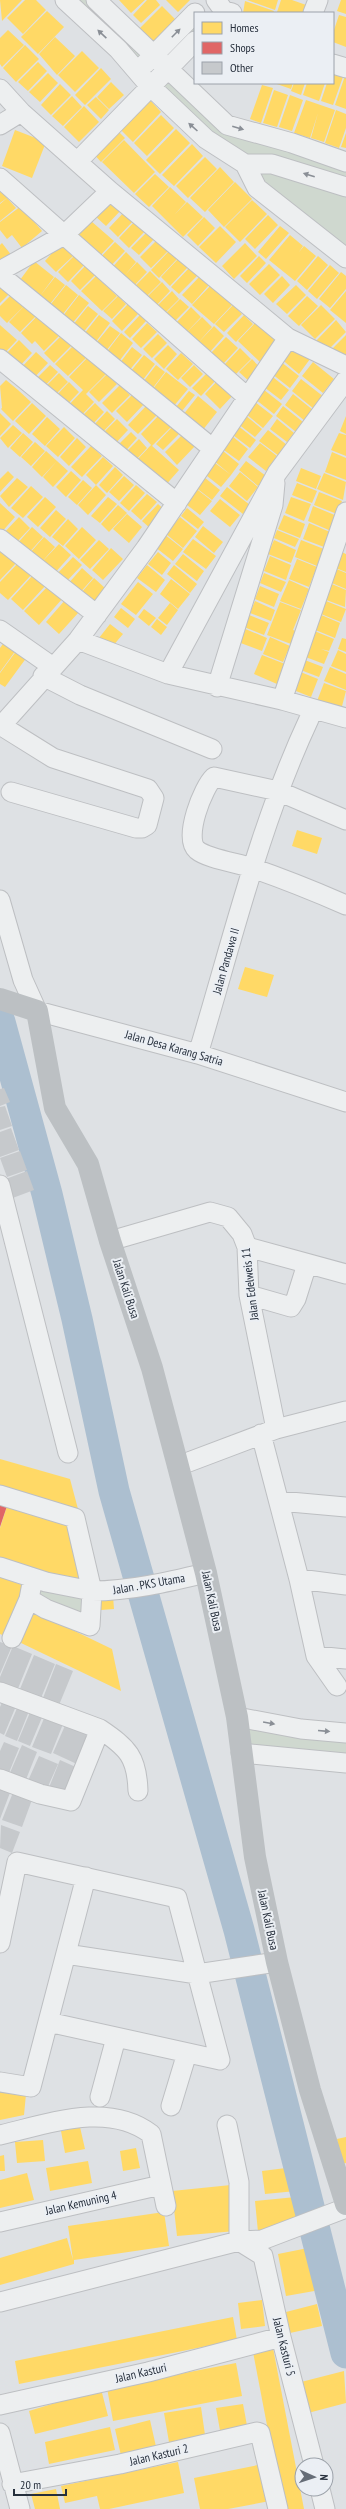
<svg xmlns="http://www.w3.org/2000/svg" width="346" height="2509" font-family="'PT Sans Narrow',sans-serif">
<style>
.green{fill:#cfd8cf}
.homes{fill:#ffd966}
.shops{fill:#e06666}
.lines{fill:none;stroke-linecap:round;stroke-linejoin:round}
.river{stroke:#acbfd0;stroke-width:31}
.building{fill:#c6c9cc}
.street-casing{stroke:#bdbfc2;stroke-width:21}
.street{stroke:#edeff0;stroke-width:19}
.secondary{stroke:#bcc0c3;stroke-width:22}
.oneway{fill:#8a8f96}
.labels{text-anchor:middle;stroke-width:4;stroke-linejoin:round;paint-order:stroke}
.street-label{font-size:12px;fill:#262f3c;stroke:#ebeff4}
</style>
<rect width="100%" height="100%" fill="#dee1e4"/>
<path class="green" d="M65 0H96L153 56 195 13V41L169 68 228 125 346 162V258L150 86 168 69 153 56 139 71Z
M33 1578 92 1591 90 1626 29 1599Z
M237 1717 346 1733V1763L241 1753Z"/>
<path class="homes" d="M0 0H22L2 21Z
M25 0H36L46 10 23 34 7 18Z
M119 0H145L131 13Z
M147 0H156L160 5 141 23 133 15Z
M166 0H190L178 12Z
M247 0H278L275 10Z
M281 0H292L309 6 307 13 277 12Z
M341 0H346V14L337 11Z
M245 1 274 11 273 13H243Z
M162 6 176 20 152 43 139 29Z
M47 11 64 27 38 54 21 37Z
M339 15 346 17V47L333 42V33Z
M8 30 24 45 2 67 0 64V38Z
M55 37 75 56 57 75 39 54Z
M25 45 39 59 16 82 3 68Z
M82 51 99 68 75 92 58 75Z
M38 62 47 71 28 91 18 82Z
M101 68 111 79 85 105 75 95Z
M333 70 344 74 333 105 321 101 327 83H333Z
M48 73 58 83 40 102 29 92Z
M346 73V109L335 105Z
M111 82 124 95 109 109 97 97Z
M274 83H293L291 89Z
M294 83H305L301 95 291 91Z
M307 83H325L319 101 303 95Z
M60 84 71 95 51 115 41 105Z
M262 85 273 88 261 123 250 119Z
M274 90 288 95 277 127 263 123Z
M290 95 303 100 292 131 279 127Z
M72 96 82 107 63 126 52 116Z
M96 97 109 110 101 119 87 105Z
M149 99 161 112 133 142 120 129Z
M306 100 335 110 324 142 311 138 318 113 310 138 294 133Z
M84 106 99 122 79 142 64 127Z
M336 110 346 114V128L339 148 325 143Z
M161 115 174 128 147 156 134 143Z
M115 128 125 138 101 162 92 152Z
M176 129 190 143 160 174 146 160Z
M15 130 46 142 32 178 2 166Z
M346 133V148L341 147Z
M124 140 155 172 134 193 102 162Z
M192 144 203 156 174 186 162 175Z
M205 157 217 169 188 198 176 186Z
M220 167 234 182 205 212 190 198Z
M155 174 169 187 149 207 135 194Z
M235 182 252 199 224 227 208 210Z
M170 187 186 202 175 214 187 202 203 217 183 237 152 206Z
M0 189 7 198 0 203Z
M7 198 16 208 0 221V204Z
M110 198 122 209 106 226 94 215Z
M252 200 267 214 240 242 225 227Z
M21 206 42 231 22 248 12 235 17 231 7 239 0 230V222Z
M125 211 134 220 118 237 109 228Z
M268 215 278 225 255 249 245 239Z
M204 217 215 228 198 246 187 235Z
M136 220 146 230 129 248 119 238Z
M91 221 114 241 96 260 75 239Z
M220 226 236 242 216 263 199 247Z
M280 226 289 233 266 259 258 252Z
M148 231 155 238 139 255 131 248Z
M290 235 303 246 299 252 304 246 316 256 295 281 269 260Z
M157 240 168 251 151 268 140 257Z
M115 242 125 251 107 270 97 261Z
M2 243 12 256 0 266V245Z
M245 243 257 256 234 279 222 266Z
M60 244 73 256 56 272 45 261Z
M169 251 177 259 159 278 151 270Z
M126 252 136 262 125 275 137 262 147 272 131 289 109 271Z
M74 256 84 265 68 282 58 272Z
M259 256 266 263 247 283 240 276Z
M318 256 328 265 307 290 297 281Z
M178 259 188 267 170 286 161 277Z
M34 261 54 277 40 296 20 280Z
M269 264 280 275 260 295 249 284Z
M330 265 339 273 317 299 308 291Z
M85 266 95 275 80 290 71 281Z
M190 267 198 275 179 294 171 287Z
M150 271 161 282 143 300 132 289Z
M341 272 346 276V289L330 308 319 299Z
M96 276 117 296 102 311 81 291Z
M200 276 209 285 192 304 182 295Z
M282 276 290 285 273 303 264 294Z
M55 277 65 285 50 304 40 296Z
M0 281 11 292 0 303Z
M162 282 170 291 155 307 146 298Z
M66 285 78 295 63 314 51 304Z
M211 285 232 305 214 324 192 305Z
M296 285 306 295 287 314 276 304Z
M15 291 27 303 7 323 0 316V306Z
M172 291 179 299 164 314 156 307Z
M346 291V323L330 310Z
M79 295 89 303 71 325 62 317Z
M118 296 126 304 112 319 103 311Z
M307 296 318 306 299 326 288 316Z
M180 299 189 307 172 324 163 316Z
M27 303 38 314 20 332 9 322Z
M128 304 138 314 122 331 112 321Z
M233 305 242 314 224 332 215 324Z
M321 305 335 319 315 339 301 325Z
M88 306 98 314 82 334 72 326Z
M191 307 201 317 185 334 175 324Z
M40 313 61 334 44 351 35 341 32 344 21 333Z
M99 315 110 323 95 343 84 334Z
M140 315 146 321 130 338 124 332Z
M244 315 253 324 236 342 227 333Z
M202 317 212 327 198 343 187 332Z
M336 320 346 332 327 351 316 341Z
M256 322 280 345 262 364 238 341Z
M147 323 157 332 141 348 132 339Z
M0 325 17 340 1 357 0 356Z
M110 326 120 333 106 351 96 343Z
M214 326 224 336 209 353 198 343Z
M121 333 133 343 117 364 105 354Z
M63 334 73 344 54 363 44 353Z
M158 334 167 343 152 358 143 349Z
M346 335V354L339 361 330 351Z
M226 337 238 348 223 364 211 353Z
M19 340 32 353 17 369 4 356Z
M290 343 310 359 299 374 279 357Z
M74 345 87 357 68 376 55 364Z
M168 345 177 354 164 369 154 359Z
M132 347 142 355 128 372 119 364Z
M240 348 251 359 235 375 224 365Z
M36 352 48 363 30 382 19 370Z
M181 353 193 364 178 380 166 369Z
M144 355 155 364 142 381 130 372Z
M88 357 106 374 86 394 94 402 77 420 65 409 83 390 69 377Z
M276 358 299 376 290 388 267 370Z
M252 359 263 371 251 383 239 372Z
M313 362 334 379 323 393 302 376Z
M50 365 58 372 41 390 33 382Z
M156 365 165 372 152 389 143 382Z
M194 365 203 374 190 387 181 378Z
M209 371 217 379 201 396 192 388Z
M166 372 188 389 173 407 152 390Z
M59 373 68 382 51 399 42 390Z
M107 374 117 384 99 402 89 392Z
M269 374 289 390 281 400 260 384Z
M219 379 234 394 220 409 205 394Z
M301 379 324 397 314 409 292 391Z
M6 380 18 390 2 408 0 386Z
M69 382 79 392 64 408 54 398Z
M120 385 130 395 112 413 102 403Z
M259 386 282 404 274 414 251 396Z
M18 390 31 402 13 421 1 409Z
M189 391 195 395 182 411 176 407Z
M134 393 144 404 127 422 116 411Z
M293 394 313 410 305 421 285 405Z
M198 396 217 412 202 431 183 415Z
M250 398 273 416 263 428 241 410Z
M32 403 46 416 29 434 15 421Z
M95 403 104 412 90 427 80 418Z
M147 405 157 415 138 434 128 425Z
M283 406 303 422 296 432 276 416Z
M107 411 115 419 99 436 91 428Z
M240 411 262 429 255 437 233 420Z
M0 413 11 424 0 436Z
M161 413 173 425 152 446 141 434Z
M346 416V434L340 431Z
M47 417 60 429 45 446 32 434Z
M117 419 128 430 113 446 101 435Z
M277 419 294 433 287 442 270 429Z
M232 421 256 440 250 448 225 429Z
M13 425 22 433 8 448 0 438Z
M174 425 181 432 163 450 156 444Z
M64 427 75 438 58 457 46 446Z
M268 430 287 445 279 456 259 441Z
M131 432 137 438 122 455 115 448Z
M227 432 248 449 239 461 217 445Z
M23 433 33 442 20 457 10 448Z
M339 433 346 435V456L331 450Z
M183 434 195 446 177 465 165 452Z
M77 438 86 447 69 466 60 457Z
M139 439 147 448 134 462 125 453Z
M35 442 45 451 31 466 21 457Z
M260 443 277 456 266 471 248 457Z
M151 445 179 470 164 487 135 462Z
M91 446 102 456 82 477 71 467Z
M217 446 239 464 231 475 208 456Z
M46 451 57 461 42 477 32 467Z
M332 452 346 458V480L325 472Z
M103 457 113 466 96 485 86 475Z
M211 460 231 475 221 487 202 472Z
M57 461 68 471 53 487 43 477Z
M246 461 266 476 258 486 239 470Z
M115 467 123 475 107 493 99 485Z
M301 468 321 476 316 489 296 481Z
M8 471 14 477 0 492V479Z
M71 471 81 480 66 497 56 487Z
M240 472 258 487 247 501 229 486Z
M199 473 220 490 212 500 191 484Z
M324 473 346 482 343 500 317 489Z
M124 476 134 485 119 501 109 492Z
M17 478 28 487 9 507 0 496Z
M83 480 92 488 77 505 68 497Z
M297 483 317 491 312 503 292 495Z
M96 485 106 495 88 515 78 505Z
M136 485 145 493 129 511 120 503Z
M31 486 43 497 23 518 11 508Z
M194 487 212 501 200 515 182 501Z
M227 487 250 505 243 514 220 496Z
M319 492 342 501 337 514 314 505Z
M147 494 157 502 141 520 131 511Z
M45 497 56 507 38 527 27 517Z
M108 497 117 504 100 523 91 516Z
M291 497 311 504 304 521 285 513Z
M220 499 240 515 230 527 210 511Z
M0 503 15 517 0 534Z
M158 504 167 512 151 529 142 521Z
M118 505 127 513 109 532 101 524Z
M313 506 337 516 331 531 308 521Z
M187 508 204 522 198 529 181 516Z
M56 510 66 519 50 537 40 528Z
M127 514 142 527 129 543 113 529Z
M284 515 305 524 300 538 278 529Z
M19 517 30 528 14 545 2 535Z
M180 517 197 531 183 548 166 534Z
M68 519 78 529 63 546 52 537Z
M309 523 330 532 324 547 303 539Z
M203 526 223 542 214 553 195 537Z
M32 527 43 537 27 555 16 545Z
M82 527 96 540 79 559 65 546Z
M277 530 299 539 295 547 274 538Z
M164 534 183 549 173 561 155 547Z
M44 537 55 547 40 564 29 554Z
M193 539 216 556 206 569 183 552Z
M99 540 109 549 90 569 80 560Z
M274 540 296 550 291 563 268 554Z
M301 540 324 549 317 566 295 557Z
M59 544 71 555 53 575 41 563Z
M111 548 123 559 103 580 92 570Z
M0 550 18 561 0 580Z
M339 551 346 554V572L333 567Z
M158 552 171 563 162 575 148 564Z
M183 554 204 571 197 581 175 564Z
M270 556 291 565 286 580 264 571Z
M73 557 82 565 65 583 56 575Z
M297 559 317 567 309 587 289 579Z
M20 561 33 573 8 600 0 593V582Z
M147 565 165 580 156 592 137 578Z
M174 565 197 584 190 593 167 574Z
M332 567 346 573V589L327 581Z
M82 568 93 578 78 595 67 585Z
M264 573 286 582 281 592 260 583Z
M34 574 46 585 23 610 11 599Z
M94 578 106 589 93 604 81 593Z
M171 579 190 594 178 609 160 594Z
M289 580 309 589 301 609 280 601Z
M138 582 153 594 136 615 121 604Z
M327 582 346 590 345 607 321 598Z
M49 585 63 598 39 625 24 611Z
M260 586 279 594 274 607 255 599Z
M66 599 79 612 59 634 46 622Z
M321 599 346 609 341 622 316 612Z
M255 601 275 610 271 621 250 613Z
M280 602 301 610 293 630 296 631 291 644 267 635Z
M170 603 178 610 167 625 158 618Z
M121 608 135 619 128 628 114 617Z
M144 609 156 618 149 626 138 617Z
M319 614 340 623 335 638 313 629Z
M249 615 269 623 264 635 244 627Z
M157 619 167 627 161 635 151 627Z
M110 624 123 634 112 647 99 638Z
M243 628 267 638 262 651 238 642Z
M312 630 334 639 329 651 321 649 329 652 324 664 303 656Z
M270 637 290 646 283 662 263 654Z
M342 638 346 639V652L338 649Z
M5 641 16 650 0 672V648Z
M17 650 27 657 5 687 0 684V673Z
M338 650 346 654V672L331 666Z
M262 655 285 664 277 684 254 674Z
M302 659 323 667 319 677 298 669Z
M330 667 346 674V690L324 681Z
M298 671 318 679 311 697 291 689Z
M324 683 346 691 341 710 317 701Z
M297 830 322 838 317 854 292 846Z
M245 967 274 975 267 997 238 989Z
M0 1459 70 1479 78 1509 0 1486Z
M7 1506 71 1526 81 1580 65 1578 0 1558V1528Z
M0 1577 25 1586 7 1637 0 1634Z
M113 1596 114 1609 101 1610 100 1598Z
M33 1611 112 1649 121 1691 19 1642Z
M0 2091 26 2094 24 2115 0 2120Z
M80 2127 85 2149 65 2153 61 2131Z
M346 2137V2163L342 2164 337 2139Z
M43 2140 45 2161 17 2163 15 2142Z
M136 2148 140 2168 123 2171 120 2151Z
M4 2155 5 2171H0V2156Z
M88 2161 92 2183 50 2191 46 2168Z
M294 2167 296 2191 265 2194 262 2171Z
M27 2173 34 2200 0 2208V2180Z
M231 2185 236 2231 177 2236 172 2191Z
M306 2196 309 2227 258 2232 255 2201Z
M164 2212 169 2246 74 2260V2264L0 2285V2258L67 2238 73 2260 68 2226Z
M313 2247 320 2290 286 2296 278 2254Z
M262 2300 265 2326 241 2329 238 2303Z
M317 2304 322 2326 290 2333 286 2312Z
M233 2317 237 2340 19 2384 15 2361Z
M273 2348 304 2509H283L253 2352Z
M236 2363 242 2396 113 2421 107 2388Z
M344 2371 346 2403 308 2413 301 2382Z
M101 2389 108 2416 35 2434 29 2411Z
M243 2404 248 2431 221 2436 216 2408Z
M201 2407 206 2442 170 2448 164 2413Z
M150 2420 157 2451 122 2460 115 2429Z
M110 2427 115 2450 49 2464 45 2442Z
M178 2462 184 2493 109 2509H100L97 2496 65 2503 61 2486Z
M263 2464 270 2501 228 2509H200L194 2478Z
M56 2489 60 2509H35L31 2494Z"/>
<path class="shops" d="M0 1504 7 1506 0 1527Z"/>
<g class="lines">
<path class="river" d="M0 1022 47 1194 77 1319 114 1491 239 1930 346 2353"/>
</g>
<path class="building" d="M4 1088 10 1102 0 1106V1089Z
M5 1106 12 1126 0 1130V1107Z
M11 1128 19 1150 0 1157V1132Z
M20 1151 27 1170 7 1177 0 1158Z
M27 1171 34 1190 10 1199 3 1180Z
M0 1642 12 1646 0 1674Z
M13 1646 32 1654 17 1691 0 1684V1677Z
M34 1655 55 1664 41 1698 20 1689Z
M56 1664 73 1671 59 1705 43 1698Z
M3 1700 16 1706 4 1735 0 1733V1707Z
M18 1706 29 1711 17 1741 5 1736Z
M31 1710 43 1715 30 1746 18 1741Z
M45 1716 63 1724 51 1754 32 1747Z
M67 1721 93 1732 79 1765 53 1753Z
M4 1742 19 1748 8 1775 0 1772V1751Z
M22 1745 37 1752 25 1782 9 1775Z
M39 1756 58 1764 46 1791 27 1783Z
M60 1760 78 1768 66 1797 48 1790Z
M0 1786 11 1790 0 1819Z
M14 1790 33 1797 22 1827 2 1820Z
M1 1825 20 1832 12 1853 0 1848Z"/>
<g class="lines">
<g class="street-casing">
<path id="street" d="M65 0 118 49 148 84 206 139 245 164H272L346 187
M96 0 227 125 292 143 346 162
M216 0 224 11 232 13
M313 13 318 0
M145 64 195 13
M333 64 346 68
M0 89 21 112 110 191 288 338 346 366
M0 125 21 112
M78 161 195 41
M245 164 257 188 346 258
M0 178 247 397
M0 271 64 235 110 191
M0 275 212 448
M0 359 177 503
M0 539 97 615
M0 630 53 667
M78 640 168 674 282 700 346 718
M168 674 277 473 346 380
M43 676 80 695 212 749
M217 687 273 505 275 483
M282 700 346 512
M0 725 53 758 148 789 154 798 147 825 142 828H136L11 792
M1 726 78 640 146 548 288 338
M346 820 278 791 214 777C203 787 183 838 197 850 208 859 238 863 252 868 284 879 316 892 346 905
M0 900 23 980 37 1011 198 1054 346 1102
M198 1054C232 942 259 826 309 719
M0 1185 68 1453
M110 1241 210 1212 228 1217 242 1234 247 1247 249 1295 276 1429
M247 1247 346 1274
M249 1295 291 1307 296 1299 307 1264
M261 1434 299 1579 316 1656 337 1686
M178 1466 276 1429 346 1411
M0 1495 75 1518 92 1591C130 1591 168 1582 206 1573
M279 1501 346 1507
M0 1567 46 1582 92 1591 90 1626 46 1609 29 1599 33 1578
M299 1579 346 1585
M12 1638 29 1599
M316 1656 346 1659
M0 1692 100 1729 71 1801 40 1794 0 1779
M237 1717 301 1729 346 1733
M100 1729C128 1748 137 1757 138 1791
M241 1753 346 1763
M0 1943 17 1862 177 1898 220 2060 48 2022
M66 1954 197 1974 277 1962
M0 2082 31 2087 86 1877
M100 2097 116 2038
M171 2106 187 2053
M227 2125 239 2182V2241L263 2256 281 2337 314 2465
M0 2135C48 2124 108 2101 151 2134L166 2206
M0 2222 161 2185
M0 2302 239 2241 262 2240 346 2208
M0 2405 148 2372 281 2337
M0 2433 20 2509
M12 2484 120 2464 257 2432 260 2433 278 2509
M320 2489 325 2509"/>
</g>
<use href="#street" class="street"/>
<path class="secondary" d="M0 999 37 1011 55 1108 88 1164 110 1241 152 1368 178 1466 206 1573 237 1717 255 1857 277 1962 310 2090 346 2204"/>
</g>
<defs><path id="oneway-solid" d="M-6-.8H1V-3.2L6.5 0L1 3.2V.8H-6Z"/></defs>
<g class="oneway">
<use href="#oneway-solid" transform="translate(176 33) rotate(-45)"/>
<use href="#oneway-solid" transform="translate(102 34) rotate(-137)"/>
<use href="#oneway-solid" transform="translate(193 127) rotate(-138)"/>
<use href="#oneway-solid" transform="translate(238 128) rotate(16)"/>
<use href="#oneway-solid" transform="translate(309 175) rotate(-163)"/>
<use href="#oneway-solid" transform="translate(269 1723) rotate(10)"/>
<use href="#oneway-solid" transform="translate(324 1731) rotate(5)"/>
</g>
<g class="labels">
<g class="street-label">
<text transform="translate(226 961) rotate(-74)" y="4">Jalan Pandawa II</text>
<text transform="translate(174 1048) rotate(16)" y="4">Jalan Desa Karang Satria</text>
<text transform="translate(250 1284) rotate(-97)" y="4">Jalan Edelweis 11</text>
<text transform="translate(126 1289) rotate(72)" y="4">Jalan Kali Busa</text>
<text transform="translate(149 1584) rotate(-10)" y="4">Jalan . PKS Utama</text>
<text transform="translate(212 1601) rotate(78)" y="4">Jalan Kali Busa</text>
<text transform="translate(268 1920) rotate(78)" y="4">Jalan Kali Busa</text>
<text transform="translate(81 2203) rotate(-13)" y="4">Jalan Kemuning 4</text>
<text transform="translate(284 2347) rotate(76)" y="4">Jalan Kasturi 5</text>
<text transform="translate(141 2373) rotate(-13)" y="4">Jalan Kasturi</text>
<text transform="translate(159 2455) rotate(-13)" y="4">Jalan Kasturi 2</text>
</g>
</g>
<rect x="194" y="12" width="140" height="72" fill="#ebeff4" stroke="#9ca2aa"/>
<rect x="202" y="22" width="20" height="12" fill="#ffd966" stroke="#9ca2aa"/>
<text x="230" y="32" font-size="12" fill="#262f3c">Homes</text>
<rect x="202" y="42" width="20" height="12" fill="#e06666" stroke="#9ca2aa"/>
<text x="230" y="52" font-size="12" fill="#262f3c">Shops</text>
<rect x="202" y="62" width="20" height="12" fill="#c6c9cc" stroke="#9ca2aa"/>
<text x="230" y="72" font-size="12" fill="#262f3c">Other</text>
<g transform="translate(314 2477) rotate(93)"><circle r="19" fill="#ebeff4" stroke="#9ca2aa"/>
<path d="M0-3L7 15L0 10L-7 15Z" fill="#666d77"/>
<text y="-6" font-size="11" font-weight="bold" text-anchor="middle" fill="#262f3c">N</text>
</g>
<path d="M14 2489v6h52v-6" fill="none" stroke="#262f3c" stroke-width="2"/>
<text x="20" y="2489" font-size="12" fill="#262f3c" stroke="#ebeff4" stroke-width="3" paint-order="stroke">20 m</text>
</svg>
